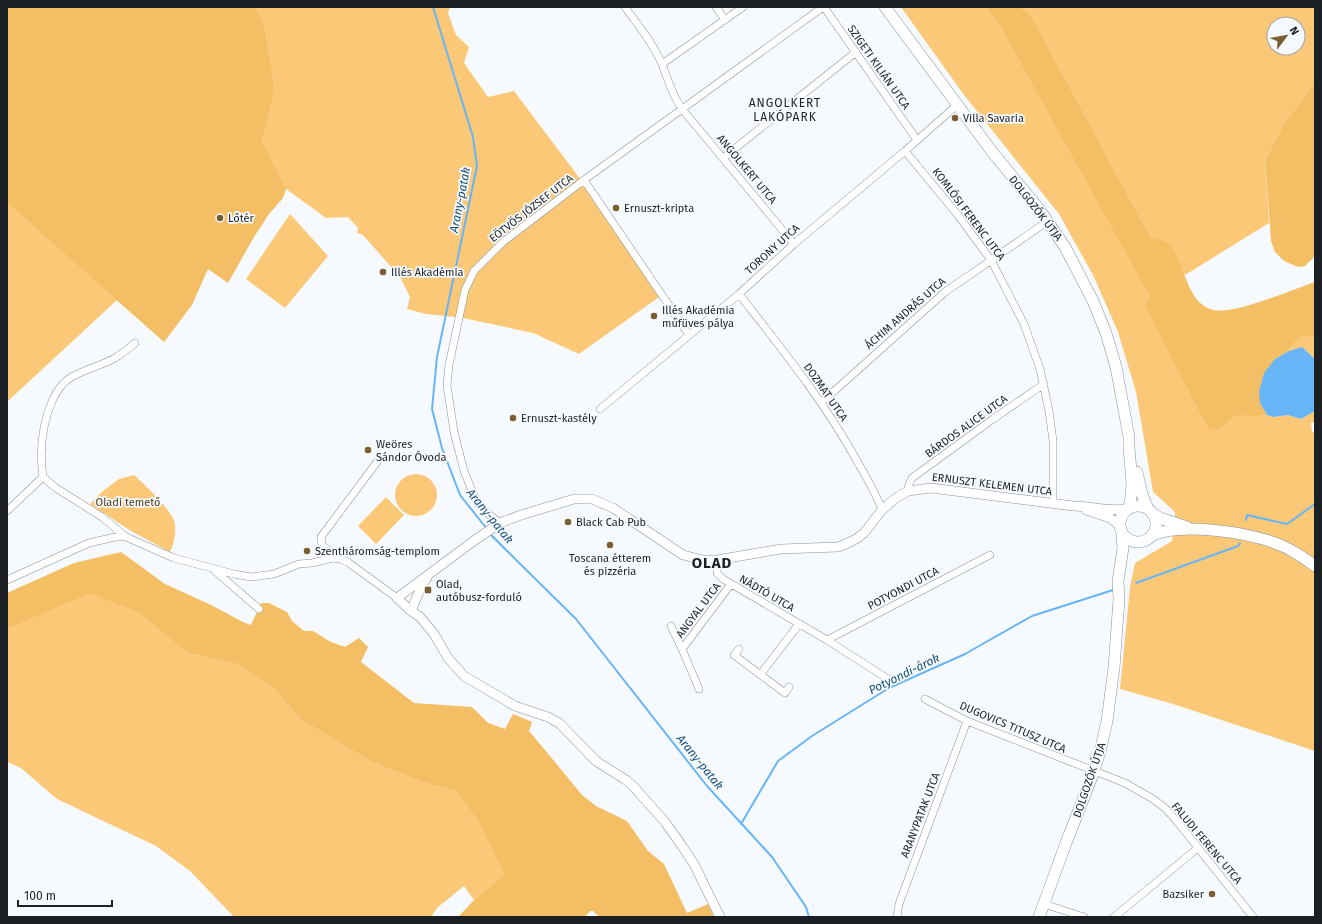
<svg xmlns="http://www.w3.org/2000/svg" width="1322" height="924" font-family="'Fira Sans',sans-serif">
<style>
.green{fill:#fac876;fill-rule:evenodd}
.forest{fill:#f4be65}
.water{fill:#67b5f7}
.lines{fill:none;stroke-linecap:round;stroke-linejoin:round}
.stream{stroke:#67b5f7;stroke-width:2}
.minor-casing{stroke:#86919a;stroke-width:8}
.tertiary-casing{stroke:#86919a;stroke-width:10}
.secondary-casing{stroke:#86919a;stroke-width:12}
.minor{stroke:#fff;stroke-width:7}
.tertiary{stroke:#fff;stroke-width:9}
.secondary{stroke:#fff;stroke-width:11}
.poi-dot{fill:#795e30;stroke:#f6fafe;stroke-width:1.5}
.labels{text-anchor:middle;stroke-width:3.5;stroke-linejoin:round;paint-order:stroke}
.street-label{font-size:11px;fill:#1c2024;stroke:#f6fafe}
.poi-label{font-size:11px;fill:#1c2024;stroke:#f6fafe;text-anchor:start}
.park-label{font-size:11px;fill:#513c16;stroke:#f6fafe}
.neighbourhood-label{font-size:12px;letter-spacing:1px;fill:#1c2024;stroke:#f6fafe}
.water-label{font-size:12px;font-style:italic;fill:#19517c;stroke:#f6fafe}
.district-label{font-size:15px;font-weight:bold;letter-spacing:1px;fill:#1c2024;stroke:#f6fafe}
</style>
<rect width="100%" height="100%" fill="#f6fafe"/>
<path class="green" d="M255 7H450L448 13 456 35 469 47 464 63 488 97 514 91 581 180 659 297 579 354 533 333 463 318 426 314 407 309 410 297 400 277 363 235 357 233 358 228 348 217 326 218 286 189 262 140 274 96 272 68 264 24Z
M901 7H986L1001 28 1152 298 1146 304 1203 420 1218 430 1234 417 1240 415 1250 417 1267 415 1274 417 1288 415 1301 419 1315 411V423L1311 422 1312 432 1315 433V751L1173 704 1120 689 1130 587 1135 563 1172 541 1175 512 1153 492 1136 392 1118 332 1094 277 1059 214 964 95Z
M1020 7H1315V83L1285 122 1265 160 1269 223 1185 275 1175 255 1164 241 1152 237 1145 227 1031 15ZM1274 24H1298V48H1274Z
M7 203 117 300 8 401 7 400Z
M290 214 328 256 285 308 246 279Z
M1315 336V359L1302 347 1289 351 1290 347 1301 337Z
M395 495a21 21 0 1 1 42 0a21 21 0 1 1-42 0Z
M134 475C144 484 173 511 175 524 176 533 174 544 170 552L131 531 90 504 103 491 119 479Z
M386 497 404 515 376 544 358 526Z
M90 592 139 613 187 653 237 664 275 689 300 719 370 761 422 782 457 791 478 822 504 875 474 900 464 886 438 907 431 917H234L190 871 156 846 57 799 21 768 7 762V629Z"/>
<path class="forest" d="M7 7H255L264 24 272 68 274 96 262 140 286 189 283 198 269 214 254 237 228 283 208 269 192 305 164 342 7 203Z
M986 7H1020L1031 15 1145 227 1152 237C1158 239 1166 240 1171 246 1186 265 1186 304 1214 310 1234 315 1294 289 1315 282V336L1301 337 1290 347 1289 351 1275 359 1260 403 1267 415 1250 417 1240 415 1234 417 1218 430 1209 428 1203 420 1145 304 1151 298 1001 28Z
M1315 83V256L1305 266 1298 267 1284 261 1275 252 1271 241 1265 160 1285 122Z
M121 552 165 584 211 605 243 622 251 625 261 603H269L287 612 292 621 304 631H313L331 642 345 647 359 638 368 647 361 662 414 703 472 707 488 723 505 729 513 714 532 722 529 731 550 756 582 795 596 806 627 821 648 851 664 864 687 913 708 904 714 917H599L593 911H590L585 917H458L474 900 504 875 478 822 457 791 422 782 370 761 300 719 275 689 237 664 187 653 139 613 90 593 7 629V593L74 563Z"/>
<path class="water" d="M1302 347 1315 359V411L1301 419 1288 415 1274 417 1267 415 1260 403 1259 392 1264 373 1275 359 1289 351Z"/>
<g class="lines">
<path class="stream" d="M433 7 473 137 477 166 437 357 432 409 442 448 460 495 487 529
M1246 520 1247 515 1287 524 1315 504
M489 533 576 619 707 786 772 857 806 907 809 917
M1136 583 1238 546 1240 543
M741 824 778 761 812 736 889 688 965 654 1032 616 1113 590"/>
<g class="minor-casing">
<path id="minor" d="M625 7C638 25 653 43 662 64 668 80 672 95 682 109L794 244
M716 7 725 20
M824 7 917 140
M662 64 743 7
M905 151 957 214 991 260 1024 324 1040 369 1049 411 1053 441V503
M723 158 856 52
M584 180 689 335
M739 294C781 348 824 401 857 461 866 477 876 493 882 510
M822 402 945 292 1048 221
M600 409 739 294 794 244 905 151 957 105
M908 491 909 484 912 478 993 419 1044 384
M7 511 43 477
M500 523 486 512 475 498 464 471 454 432 447 385 449 365 465 290 474 271 503 242 584 180 823 7
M126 537 102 517 56 488 43 477C39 450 42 424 53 399 57 391 62 383 70 378 84 369 101 366 115 358 122 354 128 349 135 343
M333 558 330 552 322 545 321 537 377 462
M717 560V573L723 579 827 640 888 679
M214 570 259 609
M7 580 89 543 115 537H126L174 558 234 574 251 577 274 574 299 564 312 563 333 558 341 559 349 563 397 598
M671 626 682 649
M827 640 990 555
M739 649 734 655 785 693 789 687
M760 675 799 624
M699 689 682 649 731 584
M925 699 967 721 1125 783 1153 799 1165 808 1176 820 1253 917
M1044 904 1084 917
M897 917 899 904 967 721
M1114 917 1198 848"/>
</g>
<g class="tertiary-casing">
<path id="tertiary" d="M1086 510 1110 518 1119 525
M411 611 422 585 427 578
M720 917 694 864 682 846 665 822 633 786 626 780 596 761 559 723 548 717 515 706 464 676 448 658 434 634 420 617 411 611 397 598 475 540 500 523 521 515 574 499H592L613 508 683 555 703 560H717L781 549 838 547 848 543 856 539 864 533 882 510 896 498 908 491 931 488 1073 506C1091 506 1109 512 1126 509"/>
</g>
<g class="secondary-casing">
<path id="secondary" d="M885 7 993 153 1039 209 1065 247 1093 301 1106 333 1116 367 1129 437C1128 463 1136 481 1129 508
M1137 472 1142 494 1148 509
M1120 524a18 18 0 1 1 36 0a18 18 0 1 1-36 0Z
M1152 513 1160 518 1187 527
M1151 536C1180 522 1245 532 1275 543 1290 548 1303 557 1315 566
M1039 917 1066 843 1091 779 1100 752 1107 721 1114 668 1119 599 1118 581 1123 548 1122 534"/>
</g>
<use href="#minor" class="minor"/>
<use href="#tertiary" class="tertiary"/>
<use href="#secondary" class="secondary"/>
</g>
<g class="poi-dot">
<circle cx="955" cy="118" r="4"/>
<circle cx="616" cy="208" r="4"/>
<circle cx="220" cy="218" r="4"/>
<circle cx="383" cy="272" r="4"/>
<circle cx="654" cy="316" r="4"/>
<circle cx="513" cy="418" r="4"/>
<circle cx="368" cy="450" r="4"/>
<circle cx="568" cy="522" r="4"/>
<circle cx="610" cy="545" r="4"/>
<circle cx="307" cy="551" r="4"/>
<rect x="424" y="586" width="8" height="8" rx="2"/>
<circle cx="1212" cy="894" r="4"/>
</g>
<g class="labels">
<g class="street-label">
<text transform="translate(879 67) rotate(55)" y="4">SZIGETI KILIÁN UTCA</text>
<text transform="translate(747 169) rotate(50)" y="4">ANGOLKERT UTCA</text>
<text transform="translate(531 208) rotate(-38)" y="4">EÖTVÖS JÓZSEF UTCA</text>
<text transform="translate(1036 208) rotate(52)" y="4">DOLGOZÓK ÚTJA</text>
<text transform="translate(969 214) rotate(53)" y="4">KOMLÓSI FERENC UTCA</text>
<text transform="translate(772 249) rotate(-42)" y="4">TORONY UTCA</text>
<text transform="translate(905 313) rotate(-41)" y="4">ÁCHIM ANDRÁS UTCA</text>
<text transform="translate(826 392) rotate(55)" y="4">DOZMAT UTCA</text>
<text transform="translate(966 426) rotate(-36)" y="4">BÁRDOS ALICE UTCA</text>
<text transform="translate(992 484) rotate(7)" y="4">ERNUSZT KELEMEN UTCA</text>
<text transform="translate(903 588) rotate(-28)" y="4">POTYONDI UTCA</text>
<text transform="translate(767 593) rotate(30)" y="4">NÁDTÓ UTCA</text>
<text transform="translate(698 610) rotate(-53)" y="4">ANGYAL UTCA</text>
<text transform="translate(1013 727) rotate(23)" y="4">DUGOVICS TITUSZ UTCA</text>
<text transform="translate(1089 780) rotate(-71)" y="4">DOLGOZÓK ÚTJA</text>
<text transform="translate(920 815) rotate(-69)" y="4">ARANYPATAK UTCA</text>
<text transform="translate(1207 843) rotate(50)" y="4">FALUDI FERENC UTCA</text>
</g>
<g class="poi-label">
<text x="963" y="122">Villa Savaria</text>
<text x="624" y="212">Ernuszt-kripta</text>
<text x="228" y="222">Lőtér</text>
<text x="391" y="276">Illés Akadémia</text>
<text x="662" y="314">Illés Akadémia<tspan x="662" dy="13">műfüves pálya</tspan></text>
<text x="521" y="422">Ernuszt-kastély</text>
<text x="376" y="448">Weöres<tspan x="376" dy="13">Sándor Óvoda</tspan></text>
<text x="576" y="526">Black Cab Pub</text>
<text x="315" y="555">Szentháromság-templom</text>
<text x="610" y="562" text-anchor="middle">Toscana étterem<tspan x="610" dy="13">és pizzéria</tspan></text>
<text x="436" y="588">Olad,<tspan x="436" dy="13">autóbusz-forduló</tspan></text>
<text x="1204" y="898" text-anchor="end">Bazsiker</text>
</g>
<g class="park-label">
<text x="128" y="506">Oladi temető</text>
</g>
<g class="neighbourhood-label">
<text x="785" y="107">ANGOLKERT<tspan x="785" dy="14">LAKÓPARK</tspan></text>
</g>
<g class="water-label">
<text transform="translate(460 200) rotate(-79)" y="4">Arany-patak</text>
<text transform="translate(490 516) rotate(51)" y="4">Arany-patak</text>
<text transform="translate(904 674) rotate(-26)" y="4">Potyondi-árok</text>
<text transform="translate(700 762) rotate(51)" y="4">Arany-patak</text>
</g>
<g class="district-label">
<text x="712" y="568">OLAD</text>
</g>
</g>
<rect width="1322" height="924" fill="none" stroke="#1c2024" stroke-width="16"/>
<g transform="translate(1286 36) rotate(58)"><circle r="19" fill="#f6fafe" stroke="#9fa3a7"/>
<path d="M0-3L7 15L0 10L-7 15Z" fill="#795e30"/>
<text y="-6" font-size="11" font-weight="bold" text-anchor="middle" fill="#1c2024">N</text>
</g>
<path d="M18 900v6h94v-6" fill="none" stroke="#1c2024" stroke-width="2"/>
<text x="24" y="900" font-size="12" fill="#1c2024" stroke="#f6fafe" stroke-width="3" paint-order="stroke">100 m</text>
</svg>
